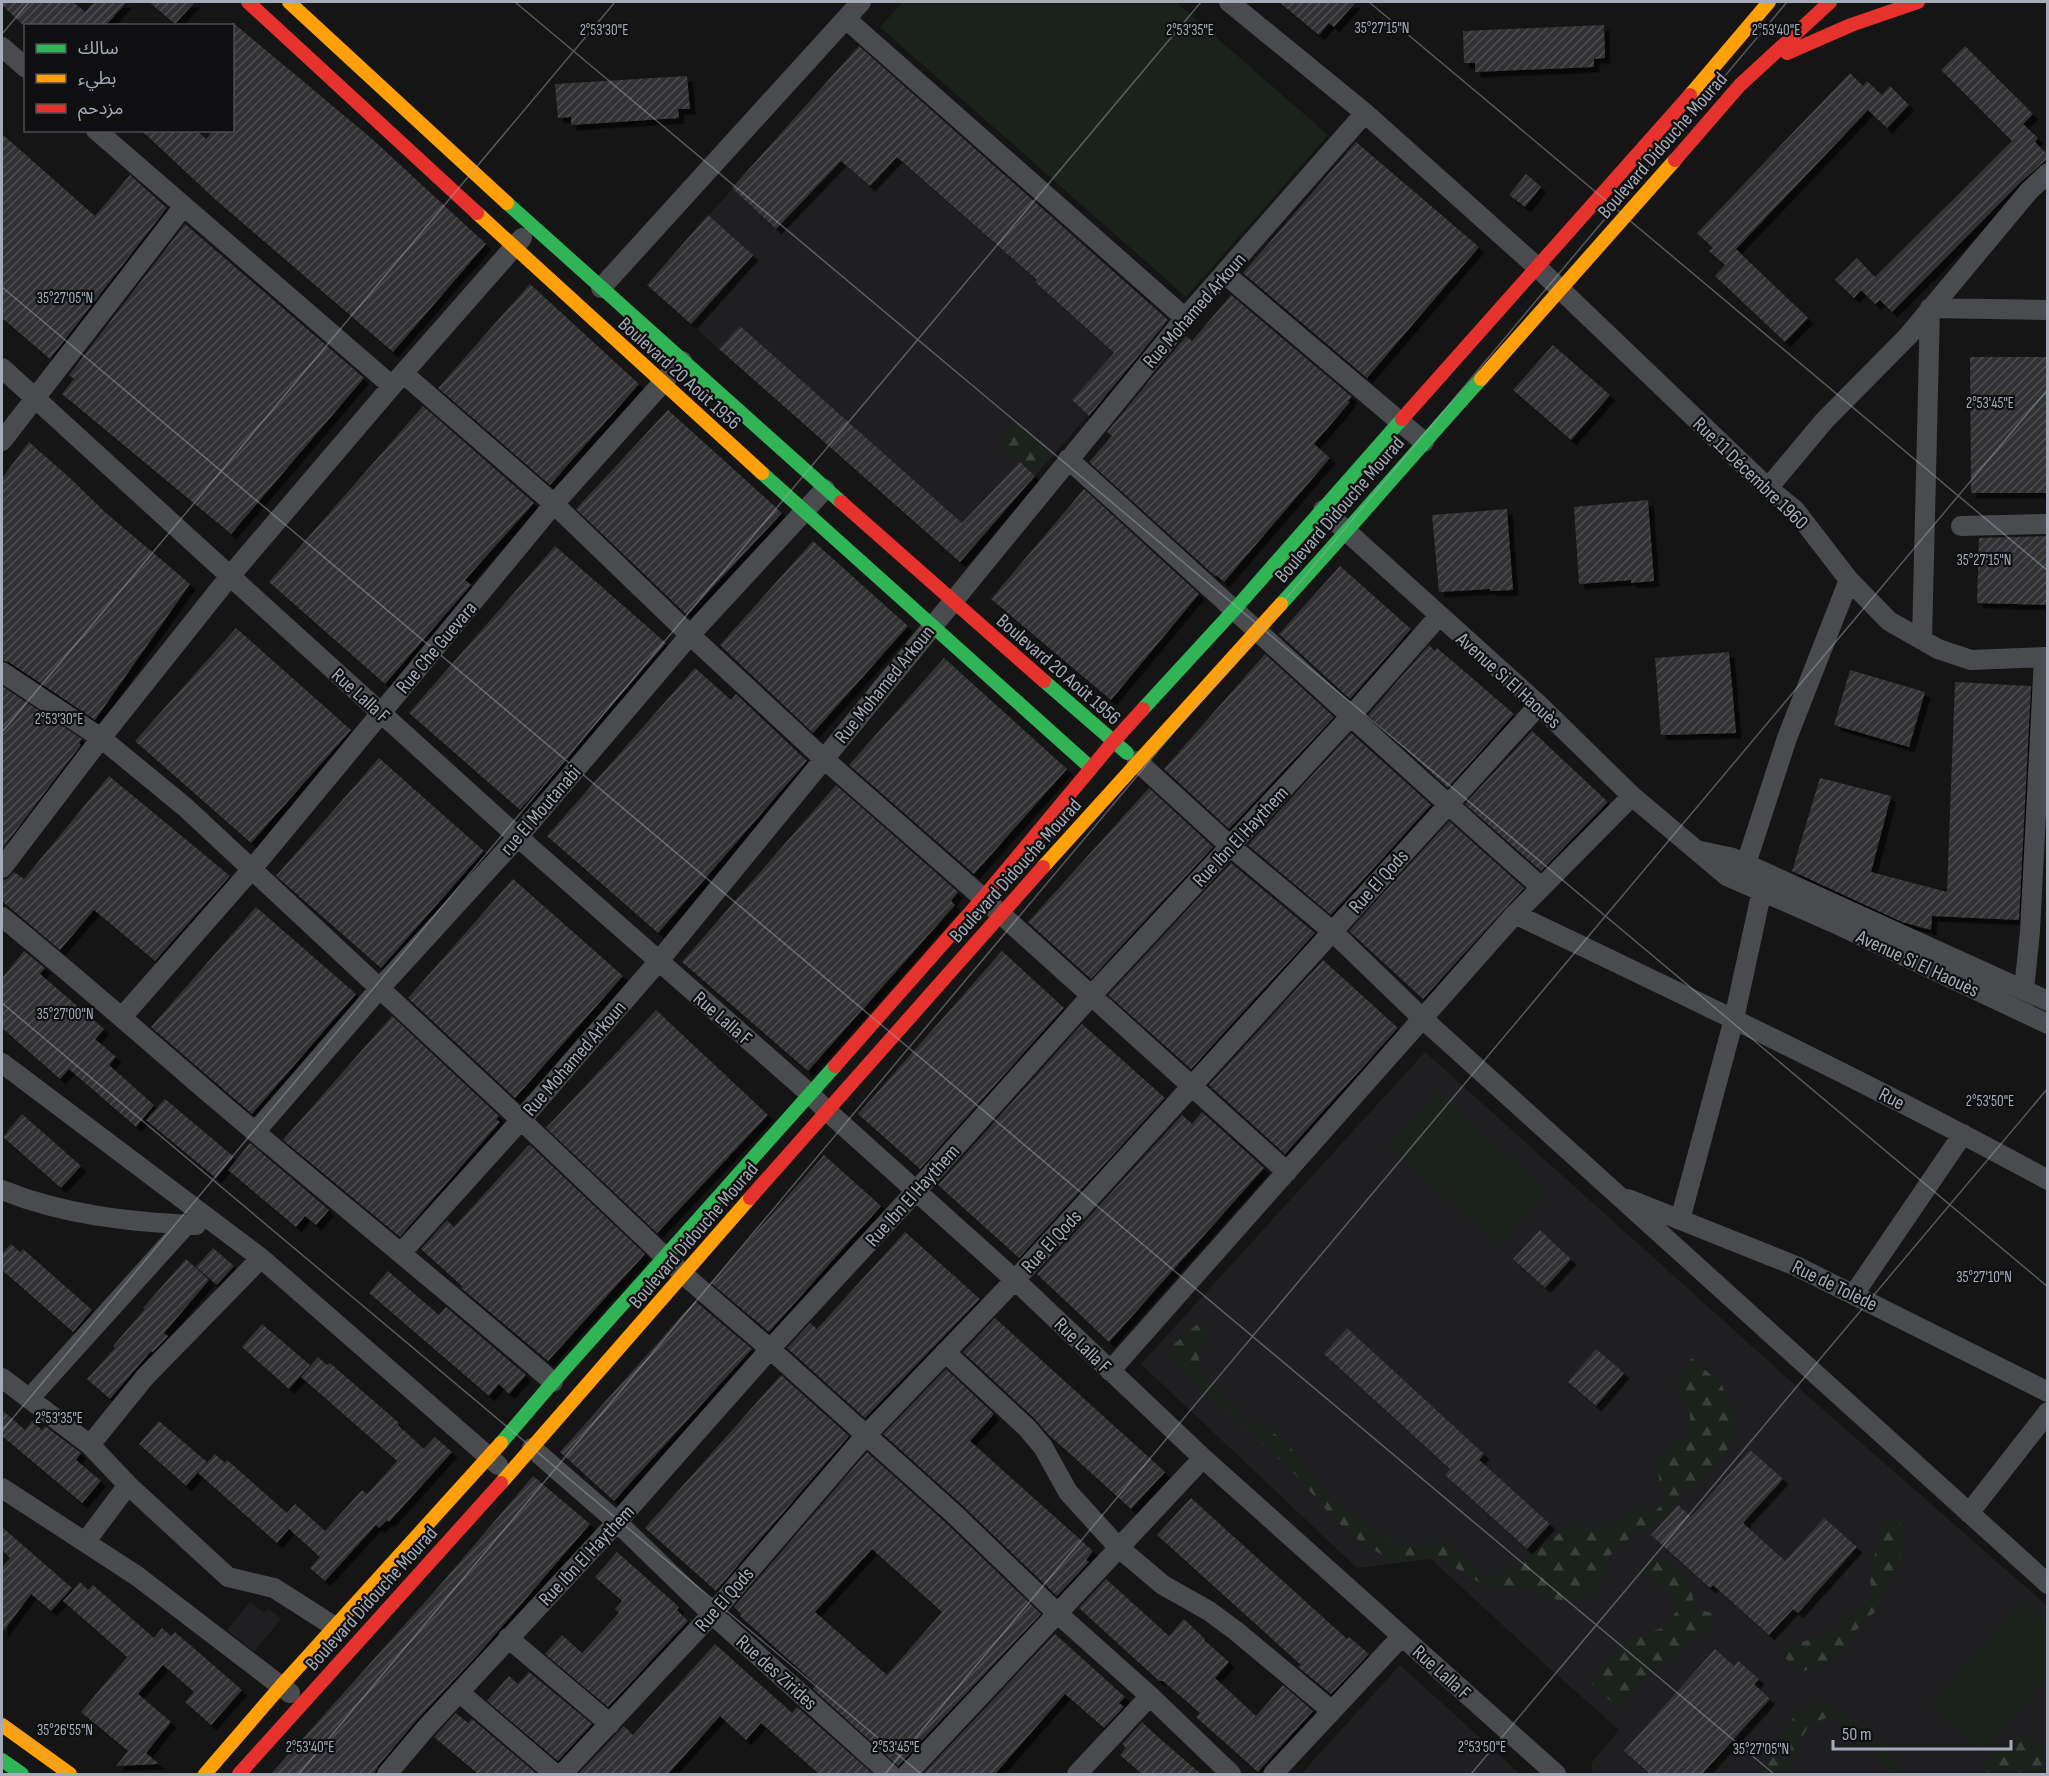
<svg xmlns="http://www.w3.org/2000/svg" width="2049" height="1776" font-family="'Sofia Sans Condensed','Noto Sans Arabic',sans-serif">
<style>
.built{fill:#1f1f21}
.forest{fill:url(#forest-firs)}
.garden{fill:#1b221c}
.building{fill:url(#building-hatch);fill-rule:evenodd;filter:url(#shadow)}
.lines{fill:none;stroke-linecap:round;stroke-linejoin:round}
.street{stroke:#494b4e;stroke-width:20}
.fast{stroke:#30b455;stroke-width:14}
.slow{stroke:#ff9f0a;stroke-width:14}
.jam{stroke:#e5322d;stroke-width:14}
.ticks{fill:none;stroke:#a5acb8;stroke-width:1.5;stroke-opacity:0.45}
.labels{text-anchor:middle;stroke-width:4.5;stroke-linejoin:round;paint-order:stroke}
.street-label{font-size:20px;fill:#a5acb8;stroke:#0f0f11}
.ticks-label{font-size:15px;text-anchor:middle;fill:#a5acb8;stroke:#0f0f11;stroke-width:4.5;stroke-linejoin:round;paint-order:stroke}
</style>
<defs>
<pattern id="forest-firs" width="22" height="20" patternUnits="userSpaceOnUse" patternTransform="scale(1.5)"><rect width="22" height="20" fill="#1b221c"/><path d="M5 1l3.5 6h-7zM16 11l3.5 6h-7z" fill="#393f3b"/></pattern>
<pattern id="building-hatch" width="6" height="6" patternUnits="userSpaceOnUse" patternTransform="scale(1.5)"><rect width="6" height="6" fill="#333335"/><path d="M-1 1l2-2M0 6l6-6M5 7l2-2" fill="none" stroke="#4e4e50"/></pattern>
<filter id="shadow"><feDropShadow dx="5.5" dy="5.5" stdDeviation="0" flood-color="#0009"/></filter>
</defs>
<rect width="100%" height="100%" fill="#151515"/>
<path class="built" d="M859 46 1170 322 960 562 647 285Z
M1425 1052 1784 1375 2047 1606V1770L2043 1774H1592V1762L1619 1730 1537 1657 1431 1559 1357 1568 1141 1364Z
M250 1602 264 1613 268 1608 281 1619 254 1652 227 1630Z
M1400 1665 1520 1774H1301Z"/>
<path class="forest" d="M1015 423 1022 425 1050 451 1041 466 1034 471C1029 469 1027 466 1023 462 1018 459 1013 459 1009 456 996 447 1006 431 1015 423Z
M1200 1322 1207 1334 1197 1366 1245 1418 1275 1434 1290 1447 1328 1498 1395 1544 1415 1546 1444 1542 1483 1575 1501 1577 1545 1545 1566 1528 1579 1527 1600 1530 1613 1526 1624 1514 1634 1509 1652 1514 1666 1501 1660 1485 1657 1462 1673 1443 1690 1435V1414L1675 1385 1679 1375 1692 1358 1721 1384 1732 1406 1737 1425 1729 1447 1705 1477 1683 1492 1660 1521 1651 1527 1632 1536 1610 1555 1600 1588 1572 1602 1548 1598 1525 1588 1487 1587 1439 1558 1388 1559 1350 1534 1329 1513 1293 1472 1170 1358 1173 1345Z
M1890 1518 1900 1521 1904 1535 1898 1570 1886 1584 1879 1608 1856 1630 1842 1650 1824 1663 1802 1672 1785 1658 1784 1645 1796 1644 1834 1632 1846 1616 1872 1599 1870 1575 1879 1537 1883 1525Z
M1654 1559H1666L1690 1583 1695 1609 1713 1613 1712 1624 1680 1651 1647 1675 1628 1693 1621 1711 1592 1684 1605 1665 1635 1636 1663 1628 1677 1611 1675 1598 1642 1572Z
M1824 1701 1865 1730 1909 1774H1890L1873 1752 1843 1728 1832 1716 1809 1724 1794 1754 1787 1774H1761L1776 1746 1796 1713Z
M2019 1735 2043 1747 2047 1752V1765L2043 1774H1980L1986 1763Z"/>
<path class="garden" d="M903 2H1176L1328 135 1186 297 880 27Z
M1437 1093 1548 1192 1499 1246 1388 1147Z
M2022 1600 2047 1622V1679L1983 1753 1929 1706Z"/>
<path class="building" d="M2 2H73L85 12 94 2H127L105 26H24L2 5Z
M149 2H195L175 24Z
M1279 2H1356L1334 27 1329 23 1319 35Z
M232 22 371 138 486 244 393 352 217 201 141 130H196L206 139 213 130H232Z
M1604 25 1605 58 1594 59V67L1475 72V63H1464L1463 31Z
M859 46 1168 320 1089 416 1072 400 1114 353 1035 282 1037 280 897 157 870 186 841 161 776 229 732 188Z
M1965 46 2033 114 2023 124 2038 138 2035 142 2048 155V158L2021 182 1892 312 1880 300 1875 304 1861 290 1854 298 1835 280 1857 258 1875 277 2012 141 1941 70Z
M1850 73 1863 86 1867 81 1882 95 1890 86 1909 105 1887 128 1868 110 1736 249 1808 318 1785 342 1715 276 1725 265 1709 251 1713 248 1697 233Z
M687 76 690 109H678L679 118 571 125V117L558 118 555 84Z
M2 134 95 216 130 175 167 208 50 359 2 318Z
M1356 142 1479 247 1367 378 1243 273Z
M1526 174 1541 187 1525 207 1509 195Z
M708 215 753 255 691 324 647 285Z
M185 224 364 378 231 534 62 394 74 379 69 375Z
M530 284 639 384 550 485 438 388Z
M1231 295 1352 397 1348 401 1350 402 1314 444 1330 458 1224 582 1216 575 1215 576 1089 462 1112 436 1107 432 1186 336 1192 341Z
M740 326 962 523 1020 462 1035 476 960 562 719 349Z
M1553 345 1610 395 1571 440 1513 390Z
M1970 357H2048V493H1971Z
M423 406 534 503 465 580 471 585 385 684 269 582Z
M668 410 782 513 687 615 576 509Z
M29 442 71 479 106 513 190 584 95 720 9 662 2 660V478Z
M1084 489 1199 594 1111 700 991 599Z
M1648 500 1654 581 1631 583V580L1579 584 1574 507Z
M1507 509 1513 590 1490 591V589L1439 592 1432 515Z
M2048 536V605L1977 603 1979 538Z
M813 541 908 626 813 733 720 645Z
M555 546 666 643 520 810 409 713Z
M1340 566 1411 629 1350 699 1279 634Z
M236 628 351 730 251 843 135 741Z
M1429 645 1435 651 1437 648 1514 714 1448 788 1368 715Z
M1729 652 1736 733 1661 735 1655 658Z
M1265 654 1334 717 1229 829 1164 769Z
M944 658 1067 769 974 874 849 765Z
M695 668 731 700 736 694 807 761 658 933 547 836Z
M1850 670 1925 692 1909 747 1834 725Z
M1955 682 2031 686 2019 920 1932 916 1931 930 1902 922 1792 871 1820 778 1891 796 1871 872 1947 892Z
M2 686 82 739 79 743 81 745 2 849Z
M1532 731 1608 802 1541 871 1465 804Z
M1351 733 1431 805 1331 915 1248 845Z
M379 758 484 851 381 968 276 876Z
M109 776 230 876 155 961 94 910 60 950 2 901V880L7 879 14 872 24 879Z
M836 785 958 892 951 901 955 905 808 1071 682 962Z
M1149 788 1213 847 1091 979 1028 922Z
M1449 821 1524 888 1423 999 1349 931Z
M1231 863 1315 933 1191 1069 1108 995Z
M513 879 623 976 515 1098 408 998Z
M256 907 356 994 252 1114 151 1027Z
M24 951 45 968 40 974 104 1029 95 1039 116 1057 109 1065 154 1105 136 1127 69 1069 60 1079 2 1028V978Z
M1002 951 1064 1008 920 1169 858 1114Z
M1323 960 1398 1028 1285 1154 1209 1085Z
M656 1010 768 1115 657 1233 546 1128Z
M392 1016 499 1116 496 1119 500 1122 400 1237 283 1140Z
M1082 1024 1165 1098 1019 1258 938 1185Z
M165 1099 234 1157 216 1178 146 1120Z
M1202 1112 1264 1168 1109 1342 1037 1274 1182 1115 1192 1124Z
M22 1114 81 1166 61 1188 3 1137Z
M250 1143 329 1210 316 1225 305 1216 296 1227 228 1170Z
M530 1145 645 1254 548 1361 461 1288 463 1287 421 1249 447 1220 454 1227 528 1146Z
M824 1155 881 1206 769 1332 711 1283Z
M1540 1230 1571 1259 1545 1288 1513 1259Z
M905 1232 980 1299 865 1418 787 1348 810 1323 817 1329Z
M11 1244 20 1252 23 1249 92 1310 73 1332 2 1270V1254Z
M213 1248 234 1266 217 1285 196 1267Z
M186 1259 209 1280 164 1333 168 1336 153 1352 151 1351 110 1399 87 1379 115 1348 113 1346 145 1309 143 1308Z
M388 1271 439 1315 446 1307 526 1375 509 1394 499 1384 489 1396 369 1293Z
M695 1301 752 1349 614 1501 560 1452Z
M995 1318 1165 1472 1131 1509 1047 1433 1035 1419 963 1352Z
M262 1324 310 1365 289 1389 242 1347Z
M1347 1328 1484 1454 1479 1460 1550 1524 1527 1549 1445 1475 1450 1469 1324 1354Z
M1596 1349 1624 1373 1596 1406 1568 1382Z
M318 1357 327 1365 330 1363 399 1423 398 1425 424 1449 435 1437 452 1452 389 1522 387 1520 379 1528 376 1525 325 1581 310 1568 320 1557 289 1529 277 1543 198 1473 215 1454 225 1463 227 1460 287 1513 295 1504 325 1531 362 1490 367 1494 397 1461 301 1377Z
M946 1369 994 1414 970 1441 1093 1551 1086 1560 1089 1562 1057 1596 961 1504 883 1434Z
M781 1375 849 1436 716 1591 645 1528Z
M2 1410 25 1430 32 1421 42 1430 45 1426 81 1453 76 1460 101 1481 82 1503 2 1436Z
M159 1421 207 1462 186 1486 139 1444Z
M1750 1450 1783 1479 1743 1523 1785 1561 1824 1518 1857 1547 1798 1613 1793 1609 1769 1635 1713 1585 1710 1588 1651 1535 1678 1505 1691 1517Z
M867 1452 945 1522 1041 1614 898 1766 813 1689 817 1685 740 1616 741 1614 734 1607ZM872 1549 942 1612 887 1675 815 1612Z
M533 1476 590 1524 482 1650 417 1720 378 1766 375 1772 373 1774H271L441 1584Z
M1191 1498 1347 1639 1349 1637 1369 1654 1331 1694 1298 1667 1301 1665 1157 1535Z
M2 1527 72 1588 51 1611 31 1594 2 1633V1567L10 1558 2 1550Z
M617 1552 679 1607 677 1610 688 1621 608 1707 545 1654 562 1635 582 1653 619 1613 615 1609 622 1601 595 1577Z
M1106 1579 1169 1636 1184 1619 1205 1639 1204 1640 1229 1662 1215 1678 1256 1716 1283 1685 1313 1711 1258 1772 1196 1717 1200 1713 1163 1681H1159L1079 1608Z
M80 1582 88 1590 93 1585 154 1638 162 1628 171 1636 175 1632 242 1690 211 1725 185 1702 194 1692 163 1665 138 1694 171 1722 146 1753 159 1764 116 1766 128 1751 81 1712 127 1657 63 1601Z
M1055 1634 1125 1697 1119 1703 1124 1707 1104 1728 1065 1694 995 1774H923Z
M715 1644 792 1713 797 1707 873 1774H819L761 1723 746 1740 720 1716 668 1774H578L624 1726 633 1735Z
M1715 1649 1734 1666 1738 1661 1759 1679 1754 1684 1770 1699 1702 1774H1650L1624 1751Z
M529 1672 592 1724 558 1761 487 1701 509 1676 518 1684Z
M456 1713 468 1723 472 1719 537 1774H478L434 1737Z
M1142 1722 1159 1738 1201 1774H1142L1120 1755 1126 1748 1122 1744Z"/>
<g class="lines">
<path class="street" d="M1229 2 1365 113 1537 267 1768 488 1795 510 1849 580 1889 621 1938 649 1971 660 2048 657
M846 19 1185 318
M2 47 26 68
M96 130 392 386
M522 238 392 386 230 576 518 837 810 1094 826 1110 1015 1280 1203 1458 1556 1774
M1225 274 1424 442
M601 288 861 2
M2 368 230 576 101 738 2 868
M404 374 554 504 690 635 824 759 983 898 1287 1172
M2 441 183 207
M1068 459C1226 601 1381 746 1541 887
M1768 488 1824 421 1908 336 2029 191 2048 173
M1323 510 1539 705 1632 796 1727 876 1832 922 2048 1024
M1961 526 2048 524
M1922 640 1930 308 2048 310
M2 672 101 738 185 807 521 1120 684 1275 770 1349 953 1513 1057 1613 1150 1696 1231 1774
M1137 761 1230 846 1332 931 1422 1018 2048 1584
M1696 850 1733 858 2048 1001
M1743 873 1787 738 1849 580
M1515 914C1694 1000 1874 1085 2048 1180
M2 917C75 976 145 1038 216 1099 328 1194 442 1286 553 1382
M2024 990 2030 931 2044 657
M122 1017 252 869 554 504 682 361
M2 1063 261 1258 498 1465
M255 1132 380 988 518 837 690 635 825 489
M2 1190C64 1215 129 1222 196 1225
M1628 1199 1796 1266 2048 1392
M1680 1220 1734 1019 1762 890
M401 1253 521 1120 658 962 1185 318 1365 113
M1854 1294 1963 1134
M945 1352 1027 1428 1043 1447 1068 1492 1119 1548 1163 1585 1209 1611 1236 1631 1332 1711
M1110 1371 1515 914 1632 796
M2 1378 90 1445 128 1485 228 1577 274 1588 335 1627
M29 1399 186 1225
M90 1445 145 1377 261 1258
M532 1448 617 1522 712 1614 890 1774
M2 1488 137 1576 290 1693
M1969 1513 2048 1412
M86 1541 128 1485
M508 1638 610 1724
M459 1692 555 1774
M387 1774 426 1728 617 1522 770 1349 916 1191 1091 996 1350 717 1439 616
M562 1774 712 1614 866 1435 1015 1280 1539 705
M907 1774 1203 1458
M1077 1774 1150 1696
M1273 1774 1402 1636"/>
<path class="fast" d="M507 203 841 502
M762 473 1091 768
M1281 604C1349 530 1414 453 1481 379
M1044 681 1127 753
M1143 709 1235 609 1402 419
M501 1443 553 1382 835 1066
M2 1760 22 1774"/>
<path class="slow" d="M289 2 507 203
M1690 95 1769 2
M477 213 762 473
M1481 379 1675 160
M1043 867 1281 604
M501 1483 750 1198
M2 1725 70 1774
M205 1774 281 1686 501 1443"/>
<path class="jam" d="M248 2 477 213
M1787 53 1851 25 1918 2
M1675 160 1740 85 1830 2
M1402 419 1690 95
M841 502 1044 681
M835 1066 983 898 1113 742 1143 709
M750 1198 1043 867
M239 1774 501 1483"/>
</g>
<path class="ticks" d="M515 2 2048 1287M1369 2 2048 571M2 34 29 2M2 287 1774 1774M2 732 615 2M2 1003 921 1774M2 1431 1201 2M2 1719 67 1774M299 1774 1787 2M885 1774 2048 389M1471 1774 2048 1088"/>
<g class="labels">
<g class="street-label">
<text transform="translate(1662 145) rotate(-49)" y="7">Boulevard Didouche Mourad</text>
<text transform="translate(1194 310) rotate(-49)" y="7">Rue Mohamed Arkoun</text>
<text transform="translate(680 373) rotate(42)" y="7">Boulevard 20 Août 1956</text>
<text transform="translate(1751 473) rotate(44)" y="7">Rue 11 Décembre 1960</text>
<text transform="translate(1339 509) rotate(-49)" y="7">Boulevard Didouche Mourad</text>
<text transform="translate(436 647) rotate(-50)" y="7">Rue Che Guevara</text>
<text transform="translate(1059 669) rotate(41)" y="7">Boulevard 20 Août 1956</text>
<text transform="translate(1509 680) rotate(42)" y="7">Avenue Si El Haouès</text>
<text transform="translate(884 684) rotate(-51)" y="7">Rue Mohamed Arkoun</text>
<text transform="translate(361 695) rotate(42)" y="7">Rue Lalla F</text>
<text transform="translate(540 810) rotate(-49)" y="7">rue El Moutanabi</text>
<text transform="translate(1240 836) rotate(-47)" y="7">Rue Ibn El Haythem</text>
<text transform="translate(1015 870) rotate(-48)" y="7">Boulevard Didouche Mourad</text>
<text transform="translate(1378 881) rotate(-48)" y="7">Rue El Qods</text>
<text transform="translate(1918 963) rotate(25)" y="7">Avenue Si El Haouès</text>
<text transform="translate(723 1018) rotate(41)" y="7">Rue Lalla F</text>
<text transform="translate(574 1058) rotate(-49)" y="7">Rue Mohamed Arkoun</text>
<text transform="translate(1892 1098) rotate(27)" y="7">Rue</text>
<text transform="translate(912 1195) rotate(-48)" y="7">Rue Ibn El Haythem</text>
<text transform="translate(693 1235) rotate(-49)" y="7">Boulevard Didouche Mourad</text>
<text transform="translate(1051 1241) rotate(-47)" y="7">Rue El Qods</text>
<text transform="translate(1835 1285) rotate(26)" y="7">Rue de Tolède</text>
<text transform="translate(1083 1345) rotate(44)" y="7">Rue Lalla F</text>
<text transform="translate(586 1555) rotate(-47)" y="7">Rue Ibn El Haythem</text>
<text transform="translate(371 1598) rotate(-48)" y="7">Boulevard Didouche Mourad</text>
<text transform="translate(724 1599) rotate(-49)" y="7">Rue El Qods</text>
<text transform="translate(777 1672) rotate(42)" y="7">Rue des Zirides</text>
<text transform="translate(1442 1672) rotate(42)" y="7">Rue Lalla F</text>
</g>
</g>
<g class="ticks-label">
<text x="1382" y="33">35°27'15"N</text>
<text x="604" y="35">2°53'30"E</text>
<text x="1190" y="35">2°53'35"E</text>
<text x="1776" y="35">2°53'40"E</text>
<text x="65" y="303">35°27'05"N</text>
<text x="1990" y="408">2°53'45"E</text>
<text x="1984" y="565">35°27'15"N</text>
<text x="59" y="724">2°53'30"E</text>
<text x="65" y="1019">35°27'00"N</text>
<text x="1990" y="1106">2°53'50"E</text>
<text x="1984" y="1282">35°27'10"N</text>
<text x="59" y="1423">2°53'35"E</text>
<text x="65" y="1735">35°26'55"N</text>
<text x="310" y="1752">2°53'40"E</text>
<text x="896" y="1752">2°53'45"E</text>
<text x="1482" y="1752">2°53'50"E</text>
<text x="1761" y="1754">35°27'05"N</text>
</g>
<rect width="2049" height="1776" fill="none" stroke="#a5acb8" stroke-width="6"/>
<rect x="24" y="24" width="210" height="108" fill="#0f0f11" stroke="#4b4e54" stroke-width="1.5"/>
<rect x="36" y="44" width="30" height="9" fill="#30b455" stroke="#4b4e54" stroke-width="1.5"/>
<text x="78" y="54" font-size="18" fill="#a5acb8">سالك</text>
<rect x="36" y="74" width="30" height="9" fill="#ff9f0a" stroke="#4b4e54" stroke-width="1.5"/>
<text x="78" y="84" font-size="18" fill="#a5acb8">بطيء</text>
<rect x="36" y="104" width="30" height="9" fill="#e5322d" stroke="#4b4e54" stroke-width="1.5"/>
<text x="78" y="114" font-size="18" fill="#a5acb8">مزدحم</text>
<path d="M1833 1740v9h178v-9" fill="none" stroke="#a5acb8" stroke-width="3"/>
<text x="1842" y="1740" font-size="18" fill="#a5acb8" stroke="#0f0f11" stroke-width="4.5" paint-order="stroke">50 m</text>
</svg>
